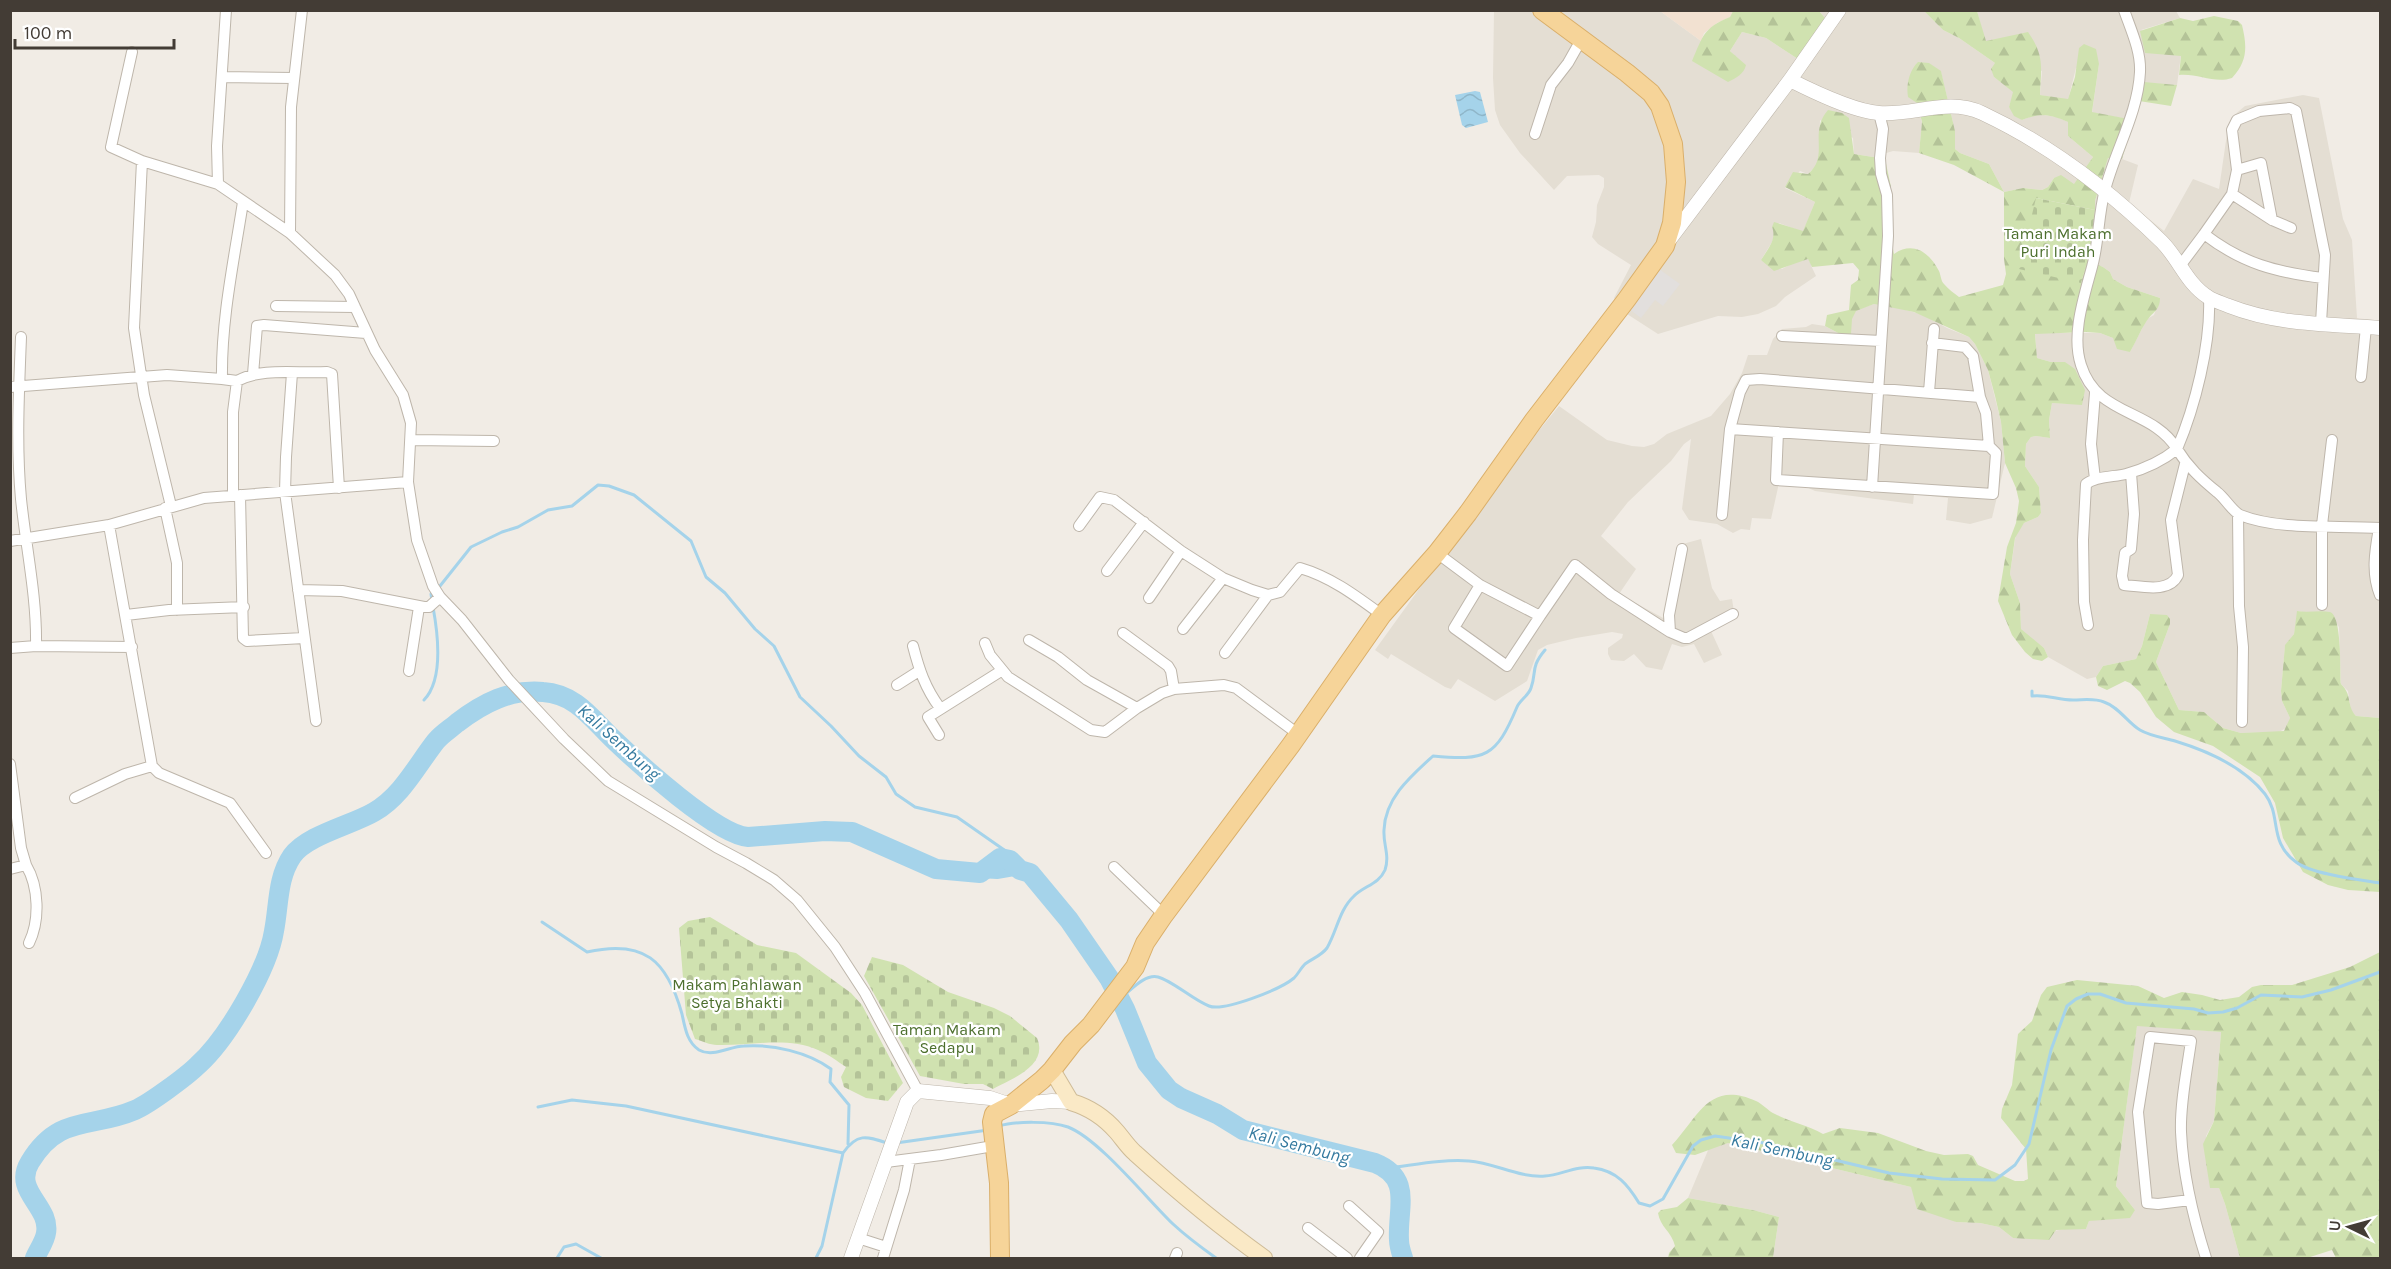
<svg xmlns="http://www.w3.org/2000/svg" width="2391" height="1269" font-family="Karla,sans-serif">
<style>
.residential{fill:#e4ded3}
.commercial{fill:#f2e1d1}
.forest{fill:url(#forest-firs)}
.cemetery{fill:url(#cemetery-stones)}
.parking{fill:#e2dfdd}
.water{fill:url(#water-waves)}
.lines{fill:none;stroke-linecap:round;stroke-linejoin:round}
.stream{stroke:#a5d3ea;stroke-width:3}
.canal{stroke:#a5d3ea;stroke-width:10}
.river{stroke:#a5d3ea;stroke-width:20}
.minor-casing{stroke:#beb6ab;stroke-width:12}
.tertiary-casing{stroke:#beb6ab;stroke-width:15}
.secondary-casing{stroke:#cebb97;stroke-width:18}
.primary-casing{stroke:#daaf6a;stroke-width:20}
.minor{stroke:#fff;stroke-width:10}
.tertiary{stroke:#fff;stroke-width:14}
.secondary{stroke:#fae9c6;stroke-width:16}
.primary{stroke:#f6d499;stroke-width:18}
.labels{text-anchor:middle;stroke-width:4.5;stroke-linejoin:round;paint-order:stroke}
.park-label{font-size:16px;fill:#4c6f2d;stroke:#fff}
.water-label{font-size:18px;font-style:italic;fill:#357a9f;stroke:#fff}
</style>
<defs>
<pattern id="forest-firs" width="22" height="20" patternUnits="userSpaceOnUse" patternTransform="scale(1.5)"><rect width="22" height="20" fill="#d0e2b0"/><path d="M5 1l3.5 6h-7zM16 11l3.5 6h-7z" fill="#b4c398"/></pattern>
<pattern id="cemetery-stones" width="16" height="16" patternUnits="userSpaceOnUse" patternTransform="scale(1.5)"><rect width="16" height="16" fill="#d0e2b0"/><path d="M2 7V4a2 2 0 0 1 4 0v3zM10 15v-3a2 2 0 0 1 4 0v3z" fill="#b4c398"/></pattern>
<pattern id="water-waves" width="16" height="10" patternUnits="userSpaceOnUse" patternTransform="scale(1.5)"><rect width="16" height="10" fill="#a5d3ea"/><path d="M0 5q4-4 8 0t8 0" fill="none" stroke="#8fb6c9"/></pattern>
</defs>
<rect width="100%" height="100%" fill="#f1ece5"/>
<path class="residential" d="M1494 11H1660L1701 41 1693 61 1745 65 1730 51 1742 32 1766 38 1798 59 1825 18 1819 11H1924L1943 30 1959 38 1995 63 1994 77 2014 92 2009 107 2022 120 2037 114 2057 117 2068 122V136L2093 157 2074 185 2054 178 2048 187 2042 190 2023 188 2004 192 1989 164 1960 153 1955 149V131L1941 72 1917 103 1922 123 1919 153 1893 151 1873 157 1854 154 1853 138 1820 120 1819 157 1816 166 1808 174 1800 171 1785 188 1815 202 1803 232 1779 223 1772 227 1775 234 1772 242 1761 260 1782 269 1797 261 1808 259 1816 276 1785 297 1776 306 1758 314 1742 317 1718 316 1658 334 1627 314 1614 298 1631 265 1598 244 1592 237 1596 222 1597 205 1604 187V178L1599 175 1567 176 1554 190 1520 153 1500 125 1495 110 1493 78Z
M1977 11H2176L2180 18 2141 30 2181 55 2177 85 2144 83 2134 120 2092 113 2099 64 2076 68 2068 100 2040 95 2042 71 1985 41Z
M2303 95 2319 98 2343 219 2352 240 2357 318 2380 321V718L2356 716 2351 711 2348 691 2341 684 2339 627 2328 612 2308 613 2298 611 2294 634 2285 646 2281 691 2282 701 2290 718 2288 727 2279 732 2241 733 2223 728 2204 712 2179 710 2156 662 2170 624 2150 614 2142 646 2136 659 2103 666 2096 677 2087 679 2048 657 2044 648 2024 633 2021 629 2020 603 2010 574 2016 533 2024 523 2038 517 2041 513 2039 487 2025 466 2026 444 2031 437 2036 436 2050 438 2049 420 2052 403 2073 404 2065 362H2051L2037 358 2035 333H2100L2113 338 2130 352 2147 319 2154 315 2160 298 2127 287 2113 279 2110 272 2103 267 2087 260 2095 201 2108 157 2122 159 2138 165 2129 203 2164 231 2193 179 2219 189 2228 127 2232 117 2245 106Z
M1874 304 1891 306 1924 315 1947 328 1969 337 1975 344 1988 370 2001 422 2005 463 1992 518 1970 524 1946 520 1948 498 1914 494 1913 504 1815 491 1802 485 1779 483 1771 519 1752 518 1750 530 1741 529 1733 533 1717 524 1689 520 1682 509 1691 439 1684 444 1671 461 1628 502 1601 536 1636 569 1619 594 1665 619 1679 545 1701 539 1712 588 1720 601 1732 599 1735 618 1711 631 1722 655 1704 663 1694 644 1682 647 1672 644 1662 670 1646 667 1634 654 1624 661 1611 660 1608 654V648L1622 638 1623 634 1612 632 1576 638 1547 645 1538 650 1527 681 1495 701 1458 679 1451 689 1445 687 1391 654 1388 659 1375 650 1445 553 1479 514 1536 434 1559 406 1607 440 1632 446 1644 447 1654 444 1667 434 1711 416 1730 394 1742 373 1748 355H1767L1773 339 1782 329 1806 327 1812 324 1825 326 1840 334 1856 310Z
M2137 1025 2221 1032 2214 1121 2206 1136 2211 1188H2219L2225 1204 2240 1258H1773L1779 1217 1753 1210 1688 1198 1709 1148 1728 1143 1911 1187 1956 1222 1980 1223 1999 1227 2013 1238 2071 1228 2086 1229 2089 1221 2135 1210 2116 1186Z"/>
<path class="commercial" d="M1660 11H1733L1730 17 1717 23 1704 33 1701 41Z"/>
<path class="forest" d="M1733 11H1819L1825 18 1798 59 1766 38 1742 32 1730 51 1746 65C1744 74 1736 78 1728 82L1692 61C1703 36 1703 28 1730 17Z
M1924 11H1977L1986 41 2028 32C2045 56 2041 68 2040 95L2068 99 2075 77 2079 48 2084 44 2096 49 2099 64 2092 112 2134 120 2122 159 2108 158 2095 201V210L2036 198 2081 283 2087 260 2103 267 2110 272 2113 279 2127 287 2160 298C2160 311 2152 312 2146 322 2140 331 2136 342 2130 352L2117 349 2113 338 2100 333 2086 332 2035 334 2037 358 2051 362H2065L2075 369 2085 390 2082 405 2052 403 2049 420 2050 438 2036 436 2031 437 2026 444 2025 466 2039 487 2041 513 2038 517 2024 523 2015 538 2010 574 2020 603 2021 629 2044 648 2048 657 2042 661 2033 659 2025 652 2012 635 1998 601 2007 547 2016 523 2019 501 2016 488 2005 463 2001 422 1995 396 1988 370 1975 344 1969 337 1914 312 1874 304 1856 311 1852 319 1851 334H1840L1825 326 1827 315 1849 310 1851 285 1858 280 1859 270 1853 263 1812 267 1808 259 1774 271 1761 260C1768 249 1777 239 1772 227L1774 222 1803 231 1815 202 1785 187 1793 172 1808 174C1830 156 1808 133 1828 110L1842 113 1849 118 1854 154 1873 157 1884 154 1891 187V239L1894 254C1913 241 1929 252 1939 271 1941 276 1941 281 1944 284 1948 289 1954 293 1959 297L2003 285 2006 274 2004 259V192L1954 165 1919 153 1922 122 1917 103 1908 97C1906 85 1909 71 1918 62L1929 63 1941 71 1955 131V149L1960 153 1989 164 2004 192 2023 188 2042 190 2048 187 2054 178 2061 175 2074 184 2093 157 2068 136V122C2050 114 2040 113 2022 120L2014 116 2009 107 2013 92 1994 77 1991 69 1995 63 1959 38 1943 30Z
M2214 16 2238 21 2242 25C2247 46 2248 61 2232 78 2215 84 2197 73 2179 75L2181 56 2145 53 2140 31 2180 18 2193 21Z
M2144 82 2177 85 2171 106 2139 101Z
M2297 611C2308 613 2320 610 2330 612 2342 615 2340 671 2341 684 2353 696 2346 705 2356 716L2380 718V892L2348 890 2328 885 2303 872 2283 838 2275 803 2260 777 2213 746 2174 732 2156 717 2140 692 2130 683 2125 681 2107 690 2098 686 2096 677 2103 666 2136 659 2142 646 2150 614 2167 615 2170 619V624L2156 662 2179 710 2204 712 2223 728 2241 733 2284 731 2290 718 2282 701 2281 691 2285 645 2294 634Z
M2380 952V1258H2336L2332 1250 2307 1258H2240L2225 1204 2219 1188H2210L2203 1144 2214 1121 2221 1032 2137 1026 2116 1186 2135 1210 2130 1218 2089 1221 2086 1229 2056 1230 2049 1240 2013 1238 1999 1227 1980 1223 1956 1222 1917 1209 1911 1187 1728 1143 1695 1155 1676 1153 1672 1145C1699 1116 1709 1080 1756 1101 1763 1104 1768 1111 1775 1114 1791 1122 1807 1125 1823 1134L1840 1128 1878 1133 1926 1151 1944 1155 1968 1154 1973 1156 1978 1165 2015 1181H2024L2028 1179 2026 1149 2001 1118 2002 1109 2012 1085 2018 1034 2032 1021 2041 995 2047 987 2077 980 2138 986 2164 998 2182 992 2202 995 2220 1000 2239 997 2252 987 2261 985H2292L2350 967Z
M1688 1198 1753 1210 1779 1217 1773 1258H1668L1669 1253 1675 1246C1672 1232 1660 1227 1658 1213L1661 1210 1677 1207Z"/>
<path class="cemetery" d="M2036 198 2095 210 2090 251 2081 283 2019 269Z
M710 917 757 945 796 953 851 993 862 1005 903 1083 888 1101 866 1098 844 1087 841 1077 846 1067C837 1061 828 1054 818 1050 787 1036 750 1046 717 1045 710 1045 702 1041 695 1039L686 1015 679 928 688 921Z
M872 957 903 965 948 992 994 1008 1010 1016 1037 1038C1049 1066 1011 1079 993 1089L983 1084H964L920 1076 864 976Z"/>
<path class="parking" d="M1659 269 1680 284 1663 306 1655 300 1641 318 1629 309Z"/>
<path class="water" d="M1475 91 1480 92 1488 122 1466 128 1462 125 1455 95Z"/>
<g class="lines">
<path class="stream" d="M432 601 431 594 440 586 471 547 502 532 518 527 548 510 572 506 598 485 609 486 634 495 691 541 706 577 725 593 755 629 774 646 800 697 831 726 859 756 886 777 896 794 915 807 957 817 1010 854V860
M2032 691V696C2046 694 2058 700 2073 700 2084 700 2094 698 2104 702 2119 707 2128 723 2140 730 2150 736 2165 738 2175 741 2208 751 2243 766 2265 794 2282 816 2268 842 2296 862 2311 874 2361 880 2380 883
M424 700C444 679 438 634 433 607
M542 922 587 952C644 939 667 960 682 1014 685 1028 687 1042 699 1050 713 1058 730 1046 744 1046 772 1044 808 1052 831 1069L830 1082 849 1105 848 1144
M1123 996C1132 989 1145 974 1158 977 1173 981 1193 1000 1209 1006 1224 1012 1281 989 1294 978 1298 974 1301 968 1305 964 1313 958 1321 956 1327 948 1337 931 1339 910 1354 896 1364 886 1379 884 1385 870 1390 855 1383 845 1384 830 1385 798 1411 776 1433 756 1486 761 1496 757 1517 707 1520 700 1529 695 1531 688 1537 671 1530 668 1545 650
M538 1107 572 1100 626 1106 843 1153
M999 1126C1016 1121 1051 1121 1068 1127 1099 1139 1147 1199 1173 1224 1186 1236 1202 1248 1216 1258
M896 1143 988 1130
M1387 1168C1414 1165 1442 1159 1469 1161 1495 1163 1519 1178 1545 1176 1561 1175 1577 1165 1594 1168 1617 1171 1628 1185 1639 1203L1650 1206 1663 1199 1693 1146 1701 1140 1715 1136 1764 1143 1889 1173 1942 1179 1995 1180 2015 1165 2029 1144 2051 1050 2067 1006 2076 999 2088 994H2100L2126 1003 2194 1009 2208 1013 2223 1012 2237 1008 2261 995 2302 997 2331 990 2380 972
M557 1258 564 1247 576 1244 601 1258
M816 1258 822 1246 843 1153C857 1133 866 1136 887 1143"/>
<path class="canal" d="M980 873 997 874 1020 870"/>
<path class="river" d="M35 1258C38 1251 45 1241 46 1233 51 1206 12 1191 30 1162 59 1114 91 1129 135 1110 149 1104 187 1076 198 1065 227 1039 268 969 274 931 279 906 277 878 292 856 307 835 352 825 374 812 402 796 417 765 436 741 442 734 450 729 457 723 483 703 510 689 543 692 576 694 592 719 614 740 639 764 717 835 748 837L825 831 852 832 936 869 980 873 1000 858 1010 860 1020 870 1030 873 1069 920 1109 978 1125 1009 1147 1063 1169 1090 1181 1098 1217 1114 1243 1130 1375 1163C1413 1178 1397 1209 1399 1240 1399 1246 1401 1252 1403 1258"/>
<g class="minor-casing">
<path id="minor" d="M226 10 217 146 218 184 290 233 335 275 349 294 375 350 403 395 411 423 408 482 417 540 433 586 440 597 462 620 509 680 564 739 608 781 716 847 746 863 774 880 797 900 835 947 865 993 918 1091
M132 52 111 147 142 161 218 184
M222 77 294 78
M1535 134 1551 85 1568 63 1581 40
M142 161 134 328 144 395 171 506
M2237 170 2261 163 2272 220
M2232 194 2272 220 2291 228
M290 233 291 107 302 10
M2180 266 2204 234
M2209 298C2211 344 2195 407 2177 449 2188 467 2201 479 2217 492 2225 498 2232 511 2240 515 2280 531 2337 525 2380 528
M276 306 355 307
M2321 323 2325 255 2296 111 2290 108 2259 111 2237 120 2232 130 2237 170 2232 194 2204 234C2243 264 2276 272 2323 278
M1782 336 1881 341
M292 373 286 457 285 492 316 721
M253 374 257 326 264 325 366 333
M2361 377 2366 327
M237 381C262 367 298 374 327 372L332 374 339 488
M10 387 167 375 222 379
M1929 392 1934 329
M2095 393 2091 444 2095 479
M1730 429 1740 392 1746 380 1760 379 1980 397
M1778 432 1776 480 1993 494 1996 453 1989 446 1986 413 1980 397 1973 356 1965 347 1932 343
M411 440 494 441
M2131 473 2134 514 2131 549 2125 553 2122 576 2124 585C2141 586 2169 594 2178 575L2171 520 2185 464
M1872 487 1888 236 1887 195 1881 174 1880 158 1883 129 1879 113
M240 495 243 638 247 641 304 638
M233 496V412L237 381 222 379C221 320 234 260 243 202
M165 508 177 563V610
M2238 514 2239 606 2243 647 2242 722
M1722 515 1730 429 1989 446
M109 525 152 766 159 773 230 803 266 853
M1079 526 1100 497 1114 500 1181 551 1223 578 1252 590 1268 595 1280 592 1300 568C1331 577 1356 596 1382 615
M2379 528C2375 551 2371 573 2380 595
M10 541 109 525 204 498 408 482
M1437 553 1480 585 1540 616 1575 565 1611 594 1670 632 1669 615 1682 549
M1107 571 1144 522
M1480 585 1454 628 1507 666 1540 616
M298 590 342 591 424 607H429L440 597
M1149 598 1181 551
M2322 605V525L2332 440
M126 615 169 610 244 607
M2088 625 2084 602 2083 540 2086 484C2096 476 2114 477 2126 474 2145 469 2162 461 2177 449 2152 408 2097 417 2081 365 2071 335 2084 297 2092 267 2099 242 2098 215 2105 190 2115 151 2138 113 2140 72 2141 51 2131 30 2124 10
M1183 629 1223 578
M1670 632 1684 638H1688L1733 614
M1123 633 1168 666 1171 671 1174 689
M1029 640 1058 657 1087 680 1137 708
M985 643 990 655 1008 677 1091 730 1105 732 1137 708 1162 693 1174 689 1224 685 1236 688 1298 734
M36 646 132 647
M913 646C919 669 925 688 940 708
M10 648 36 646C37 597 26 548 21 499 16 445 19 390 21 337
M1225 653 1268 595
M409 671 419 607
M897 685 919 671
M939 735 928 717 1001 671
M10 764 21 848 26 865
M75 798 125 774 152 766
M1114 867 1164 915
M10 869 26 865C39 887 40 920 29 943
M886 1162 941 1155 993 1146
M2190 1200 2158 1204 2147 1203 2138 1112 2150 1037 2191 1041C2187 1070 2180 1103 2181 1132 2183 1176 2193 1217 2206 1258
M1349 1206 1378 1232 1360 1258
M1308 1228 1347 1258
M858 1238 886 1247
M883 1258 904 1190 910 1159
M1175 1258 1177 1253"/>
</g>
<g class="tertiary-casing">
<path id="tertiary" d="M1790 80C1814 92 1853 111 1879 113 1914 116 1948 97 1982 113 2048 144 2110 191 2162 242 2179 259 2187 284 2208 297 2214 301 2222 303 2229 306 2277 325 2329 324 2380 328
M1670 239 1790 80 1839 10
M851 1258 907 1102 918 1091 990 1098 1011 1105 1052 1101 1071 1102"/>
</g>
<g class="secondary-casing">
<path id="secondary" d="M1052 1070 1071 1102C1088 1107 1105 1118 1117 1132 1123 1139 1128 1147 1135 1153 1176 1190 1219 1226 1264 1258"/>
</g>
<g class="primary-casing">
<path id="primary" d="M1000 1258 999 1183 992 1122 994 1114 1011 1105 1042 1080 1052 1070 1073 1043 1091 1025 1135 967 1145 943 1164 915 1291 745 1382 615 1437 553 1468 513 1534 420 1627 299 1665 246 1672 223 1676 182 1673 144 1660 106 1651 93 1627 73 1542 10"/>
</g>
<use href="#minor" class="minor"/>
<use href="#tertiary" class="tertiary"/>
<use href="#secondary" class="secondary"/>
<use href="#primary" class="primary"/>
</g>
<g class="labels">
<g class="park-label">
<text x="2058" y="239">Taman Makam<tspan x="2058" dy="18">Puri Indah</tspan></text>
<text x="737" y="990">Makam Pahlawan<tspan x="737" dy="18">Setya Bhakti</tspan></text>
<text x="947" y="1035">Taman Makam<tspan x="947" dy="18">Sedapu</tspan></text>
</g>
<g class="water-label">
<text transform="translate(619 742) rotate(42)" y="6">Kali Sembung</text>
<text transform="translate(1299 1145) rotate(15)" y="6">Kali Sembung</text>
<text transform="translate(1782 1150) rotate(12)" y="6">Kali Sembung</text>
</g>
</g>
<rect width="2391" height="1269" fill="none" stroke="#433c35" stroke-width="24"/>
<g transform="translate(2349 1227) rotate(275)" stroke="#ffffff" stroke-width="4.5" paint-order="stroke">
<path d="M0-4.5L10 22L0 15L-10 22Z" fill="#433c35"/>
<text y="-9" font-size="16" font-weight="bold" text-anchor="middle" fill="#433c35">U</text>
</g>
<path d="M15 39v9h159v-9" fill="none" stroke="#433c35" stroke-width="3"/>
<text x="24" y="39" font-size="18" fill="#433c35" stroke="#ffffff" stroke-width="4.5" paint-order="stroke">100 m</text>
</svg>
